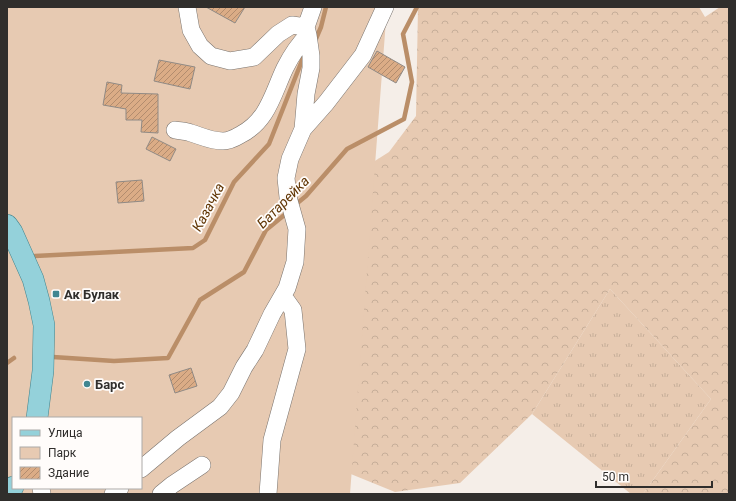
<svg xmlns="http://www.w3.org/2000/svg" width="736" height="501" font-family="Roboto,sans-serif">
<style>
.grass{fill:url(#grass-tufts)}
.forest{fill:url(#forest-crowns)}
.park{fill:#e7cab2;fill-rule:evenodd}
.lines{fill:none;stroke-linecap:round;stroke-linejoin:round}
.stream{stroke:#ba8e68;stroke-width:4.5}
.building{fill:url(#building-hatch);stroke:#908a85}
.minor-casing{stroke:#7a746f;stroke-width:18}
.major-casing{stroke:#43848d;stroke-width:22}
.minor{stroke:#fff;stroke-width:17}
.major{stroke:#94d1da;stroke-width:21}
.poi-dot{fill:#408691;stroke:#fffcfa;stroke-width:1.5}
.labels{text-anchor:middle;stroke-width:3.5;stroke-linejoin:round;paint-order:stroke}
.poi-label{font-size:13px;font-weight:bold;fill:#302e2c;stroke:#fffcfa;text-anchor:start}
.water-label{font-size:14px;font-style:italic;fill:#613605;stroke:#fffcfa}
</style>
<defs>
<pattern id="grass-tufts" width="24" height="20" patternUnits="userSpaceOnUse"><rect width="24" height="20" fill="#e7cab2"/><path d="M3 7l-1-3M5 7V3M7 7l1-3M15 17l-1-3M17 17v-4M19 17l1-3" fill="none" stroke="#c6ae99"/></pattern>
<pattern id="forest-crowns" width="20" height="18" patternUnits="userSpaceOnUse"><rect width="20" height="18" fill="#e7cab2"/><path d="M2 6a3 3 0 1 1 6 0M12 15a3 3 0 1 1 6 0" fill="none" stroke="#c6ae99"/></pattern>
<pattern id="building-hatch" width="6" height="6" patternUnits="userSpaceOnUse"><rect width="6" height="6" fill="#dbac86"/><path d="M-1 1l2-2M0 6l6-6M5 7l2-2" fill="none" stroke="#b28c6e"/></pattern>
</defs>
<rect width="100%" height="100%" fill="#f5eee8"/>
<path class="grass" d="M610 289 711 399 643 494H631L532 414Z"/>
<path class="forest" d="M418 7H699L705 17 720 7H729V494H643L711 399 610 289 532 414 460 483 395 492 336 468 329 190 389 152 416 116Z"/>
<path class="park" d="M7 7H387L350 494H7ZM13 418H141V488H13Z"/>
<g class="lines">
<path class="stream" d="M315 41 321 27 326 7
M295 205 306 196 347 149 404 119 412 82 403 34 417 7
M35 256 193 248 205 240 234 182 269 144 303 58
M53 357 114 361 168 358 200 300 244 272 266 230 288 212
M7 363 14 358"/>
</g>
<path class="building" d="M206 7H245L235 23Z
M377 51 405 67 396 83 368 67Z
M159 60 195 67 190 89 154 81Z
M107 82 122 85 121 93 158 94V133L141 132 142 120H126V109L103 105Z
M152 137 176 149 170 161 146 149Z
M142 180 144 201 118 203 116 182Z
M191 368 197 386 175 393 169 375Z"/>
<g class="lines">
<g class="minor-casing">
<path id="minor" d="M187 7 191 30 200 46 211 56 230 61 254 57 278 34 292 25 306 27 308 35 311 56V68L306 94 303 129
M306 27 313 7
M175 130C180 131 186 131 191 133 201 136 211 141 223 141 230 141 235 138 240 135 268 121 273 93 285 68 291 56 299 44 308 35
M141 469 178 438 220 407 231 393 244 367 255 350 272 314 287 288 295 262 297 229 288 197 286 178 290 159 303 129 326 103 363 55 385 7
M41 488 42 494
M113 494 120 488
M161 494 172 485 202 465
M268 494 272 440 297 349 293 310 283 296"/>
</g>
<g class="major-casing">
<path id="major" d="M7 225 12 232 33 279 39 301 44 325 43 371 37 418
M8 494 13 487"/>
</g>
<use href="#minor" class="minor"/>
<use href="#major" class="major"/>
</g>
<g class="poi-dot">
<rect x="52" y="290" width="8" height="8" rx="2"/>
<circle cx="87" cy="384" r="4"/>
</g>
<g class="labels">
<g class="poi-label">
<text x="64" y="299">Ак Булак</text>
<text x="95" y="389">Барс</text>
</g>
<g class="water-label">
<text transform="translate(283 202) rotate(-45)" y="5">Батарейка</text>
<text transform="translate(208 207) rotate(-62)" y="5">Казачка</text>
</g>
</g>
<rect width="736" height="501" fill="none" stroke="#302e2c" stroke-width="16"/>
<rect x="12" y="417" width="130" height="72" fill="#fffcfa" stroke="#acaaa8"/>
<rect x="20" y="430" width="20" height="6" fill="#94d1da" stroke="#acaaa8"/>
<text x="48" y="437" font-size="12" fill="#302e2c">Улица</text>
<rect x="20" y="447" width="20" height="12" fill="#e7cab2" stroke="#acaaa8"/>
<text x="48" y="457" font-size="12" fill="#302e2c">Парк</text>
<rect x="20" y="467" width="20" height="12" fill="url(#building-hatch)" stroke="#acaaa8"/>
<text x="48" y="477" font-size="12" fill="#302e2c">Здание</text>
<path d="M596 481v6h116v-6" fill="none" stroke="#302e2c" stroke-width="2"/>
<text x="602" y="481" font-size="12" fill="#302e2c" stroke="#fffcfa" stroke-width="3" paint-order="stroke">50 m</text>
</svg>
